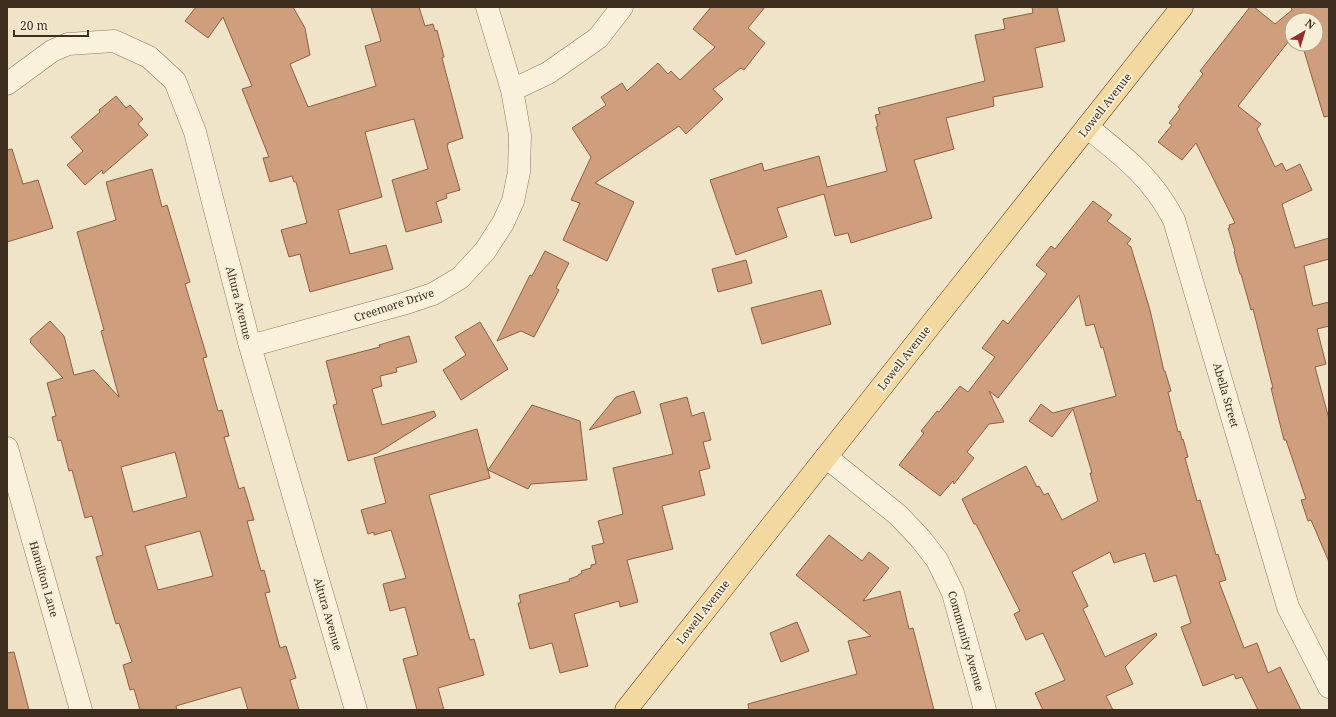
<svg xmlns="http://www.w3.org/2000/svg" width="1336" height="717" font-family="'Noto Serif',serif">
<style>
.building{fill:#cf9f7d;stroke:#8d5f41;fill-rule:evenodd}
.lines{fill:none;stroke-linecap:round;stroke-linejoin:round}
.minor-casing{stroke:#8d765c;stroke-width:23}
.primary-casing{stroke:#5b4430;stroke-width:23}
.minor{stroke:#faf1dc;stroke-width:22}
.primary{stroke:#f3d9a0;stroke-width:22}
.labels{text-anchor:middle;stroke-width:4;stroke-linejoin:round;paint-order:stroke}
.street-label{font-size:11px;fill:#3d2e20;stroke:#f7eed8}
</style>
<rect width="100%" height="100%" fill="#f0e4c8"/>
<path class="building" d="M196 7H293L305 28 310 55 290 64 308 107 376 86 365 46 381 41 371 7H419L425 26 433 24 435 31 437 30 444 57 442 58 463 138 448 143V145L447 146 460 190 446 194 447 198 436 202 442 222 406 232 392 180 428 169 414 119 365 132 382 197 338 210 350 254 386 245 393 269 310 292 300 254 289 257 281 230 307 223 296 182H294L292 176 270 182 263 158 269 157 242 89 252 86 223 17 208 38 185 21Z
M711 7H765L748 28 765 43 744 70 741 68 713 89 723 99 686 134 679 126 595 183 634 202 607 261 563 240 580 203 571 200 591 157 572 128 606 105 601 97 622 83 627 91 658 63 668 74 671 71 680 80 715 47 693 29Z
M1032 7H1057L1065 41 1035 48 1043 87 993 97 994 106 946 118 954 149 914 160 932 218 851 243 848 233 835 236 824 194 777 208 787 237 736 255 710 180 762 163 764 171 819 156 827 187 887 171 876 127 878 126 875 115 880 114 878 108 985 81 975 35 1005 29 1003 19 1033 13Z
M1250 7H1254L1275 24 1292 10 1291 7H1329V116L1324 117 1302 44H1316V20H1292V37L1238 106 1261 124 1257 129 1275 167 1282 163 1286 171 1300 164 1312 190 1282 204 1295 248 1329 238V259L1304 266 1313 306 1329 302V326L1317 329 1326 364 1315 367 1329 419V562L1311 520 1308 521 1301 500 1306 499 1286 440H1284L1271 388H1273L1253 309 1251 310 1241 274H1240L1234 252 1235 251 1228 228H1230L1229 225 1235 223 1196 143 1182 160 1158 142 1172 125 1169 123 1180 109 1178 107 1203 74 1200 71Z
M116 96 126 108 130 105 143 119 138 124 148 135 103 174 102 170 85 185 67 165 83 151 71 137 100 112 99 110Z
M12 149 23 184 38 180 53 228 7 242V150Z
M152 169 162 207 167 205 190 282 185 284 207 357 203 358 218 411 222 410 229 436 224 437 239 489 244 487 254 520 247 521 261 571 264 570 270 592 265 593 280 648 286 646 296 678 290 680 299 710H248L241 687 176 706 177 710H140L134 689 130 690 123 665 132 662 119 623 116 624 96 557 103 555 92 516 85 518 72 470 69 471 61 440 58 441 52 417 56 416 47 383 63 378 30 342 31 341 30 339 50 321 64 336 74 375 94 370 119 397 101 331 104 330 77 232 116 220 106 182ZM175 452 187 497 133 512 121 467ZM200 531 213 576 158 590 145 546Z
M1093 201 1112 215 1107 221 1131 239 1127 244 1131 247 1150 310 1164 371H1165L1171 391 1168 392 1178 432 1180 431 1182 440 1183 439 1188 457 1185 458 1197 501 1200 500 1216 555 1218 554 1226 580 1219 582 1244 648 1257 643 1268 673 1280 667 1301 710H1258L1242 677 1236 679 1234 674 1203 686 1181 627 1191 623 1176 575 1154 582 1145 553 1114 563 1110 552 1072 572 1088 606 1083 609 1105 657 1156 633 1157 635 1125 667 1133 684 1106 696 1113 710H1043L1035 693 1065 680 1043 633 1026 640 1014 614 1020 611 976 524H974L962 499 1026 466 1037 487 1039 486 1044 495 1048 493 1062 520 1098 501 1090 473H1092L1073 409 1052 437 1029 421 1041 404 1053 413 1116 396 1103 347 1101 348 1094 324 1086 326 1079 295 998 398 989 391 1004 422 989 424 967 452 974 458 954 484 953 481 940 496 899 465 924 433 921 431 937 411 939 412 960 386 968 392 995 357 982 348 1003 320 1008 324 1047 274 1036 265 1051 246 1055 249Z
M545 251 569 263 556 288 559 290 534 337 521 331 497 341 530 275 532 276Z
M746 260 752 283 718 292 712 269Z
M821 290 831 324 762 344 751 308Z
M480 322 508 369 461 400 443 370 466 355 455 337Z
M409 336 417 362 396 368 397 372 380 376 382 386 372 389 382 425 434 411 436 416 377 453 348 461 333 405 337 404 326 361 380 347 379 345Z
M634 391 641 413 589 430 616 397Z
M687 397 692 416 704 412 711 440 703 442 710 468 699 471 705 495 662 506 673 549 627 560 638 602 620 607 619 601 574 614 588 666 560 673 552 643 530 649 518 603H521L519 595 570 581 569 579 578 576V575L582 573 581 571 591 568V565L596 564 592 546 604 543 598 521 623 514 613 468 673 454 660 404Z
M532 405 580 421 587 480 531 484 528 489 488 470Z
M477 429 490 478 429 495 470 640 474 639 484 675 438 688 444 710H417L403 659 418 655 405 607 390 611 383 584 406 578 391 530 374 535V532L368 534 361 510 386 503 374 458Z
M829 535 862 561 869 552 889 568 863 601 900 591 909 629 913 628 934 710H749L748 704 857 674 848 641 871 636 796 575Z
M797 622 809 651 781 662 770 633Z
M14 652 29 710H7V653Z"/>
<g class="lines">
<g class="minor-casing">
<path id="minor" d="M7 84 52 51 68 44 114 41 149 57 175 81 195 132 250 346 356 710
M512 90 548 73 598 38 622 7
M1087 127C1123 156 1152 177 1174 220L1288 607 1329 687
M250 346 403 304 433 294 460 278 485 251 503 223 513 201 519 172 520 135 512 90 487 7
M7 448 81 710
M826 457 898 515 920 538 937 560 953 593 985 710"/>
</g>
<g class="primary-casing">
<path id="primary" d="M626 710 1182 7"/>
</g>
<use href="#minor" class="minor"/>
<use href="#primary" class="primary"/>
</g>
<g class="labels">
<g class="street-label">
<text transform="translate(1105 105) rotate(-52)" y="4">Lowell Avenue</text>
<text transform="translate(239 303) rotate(76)" y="4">Altura Avenue</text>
<text transform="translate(394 305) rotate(-18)" y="4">Creemore Drive</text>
<text transform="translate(904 358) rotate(-52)" y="4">Lowell Avenue</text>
<text transform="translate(1226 395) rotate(74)" y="4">Abella Street</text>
<text transform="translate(44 579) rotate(74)" y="4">Hamilton Lane</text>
<text transform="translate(703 612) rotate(-52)" y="4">Lowell Avenue</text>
<text transform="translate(328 614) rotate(74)" y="4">Altura Avenue</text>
<text transform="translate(966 641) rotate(74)" y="4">Community Avenue</text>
</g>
</g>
<rect width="1336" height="717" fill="none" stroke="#3d2e20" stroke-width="16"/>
<g transform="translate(1304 32) rotate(38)"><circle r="19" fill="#f7eed8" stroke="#ada18e"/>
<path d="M0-3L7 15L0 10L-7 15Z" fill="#9e2a2b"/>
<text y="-6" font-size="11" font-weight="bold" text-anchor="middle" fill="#3d2e20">N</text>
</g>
<path d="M14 30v6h74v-6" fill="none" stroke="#3d2e20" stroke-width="2"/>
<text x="20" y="30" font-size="12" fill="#3d2e20" stroke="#f7eed8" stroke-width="3" paint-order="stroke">20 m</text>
</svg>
